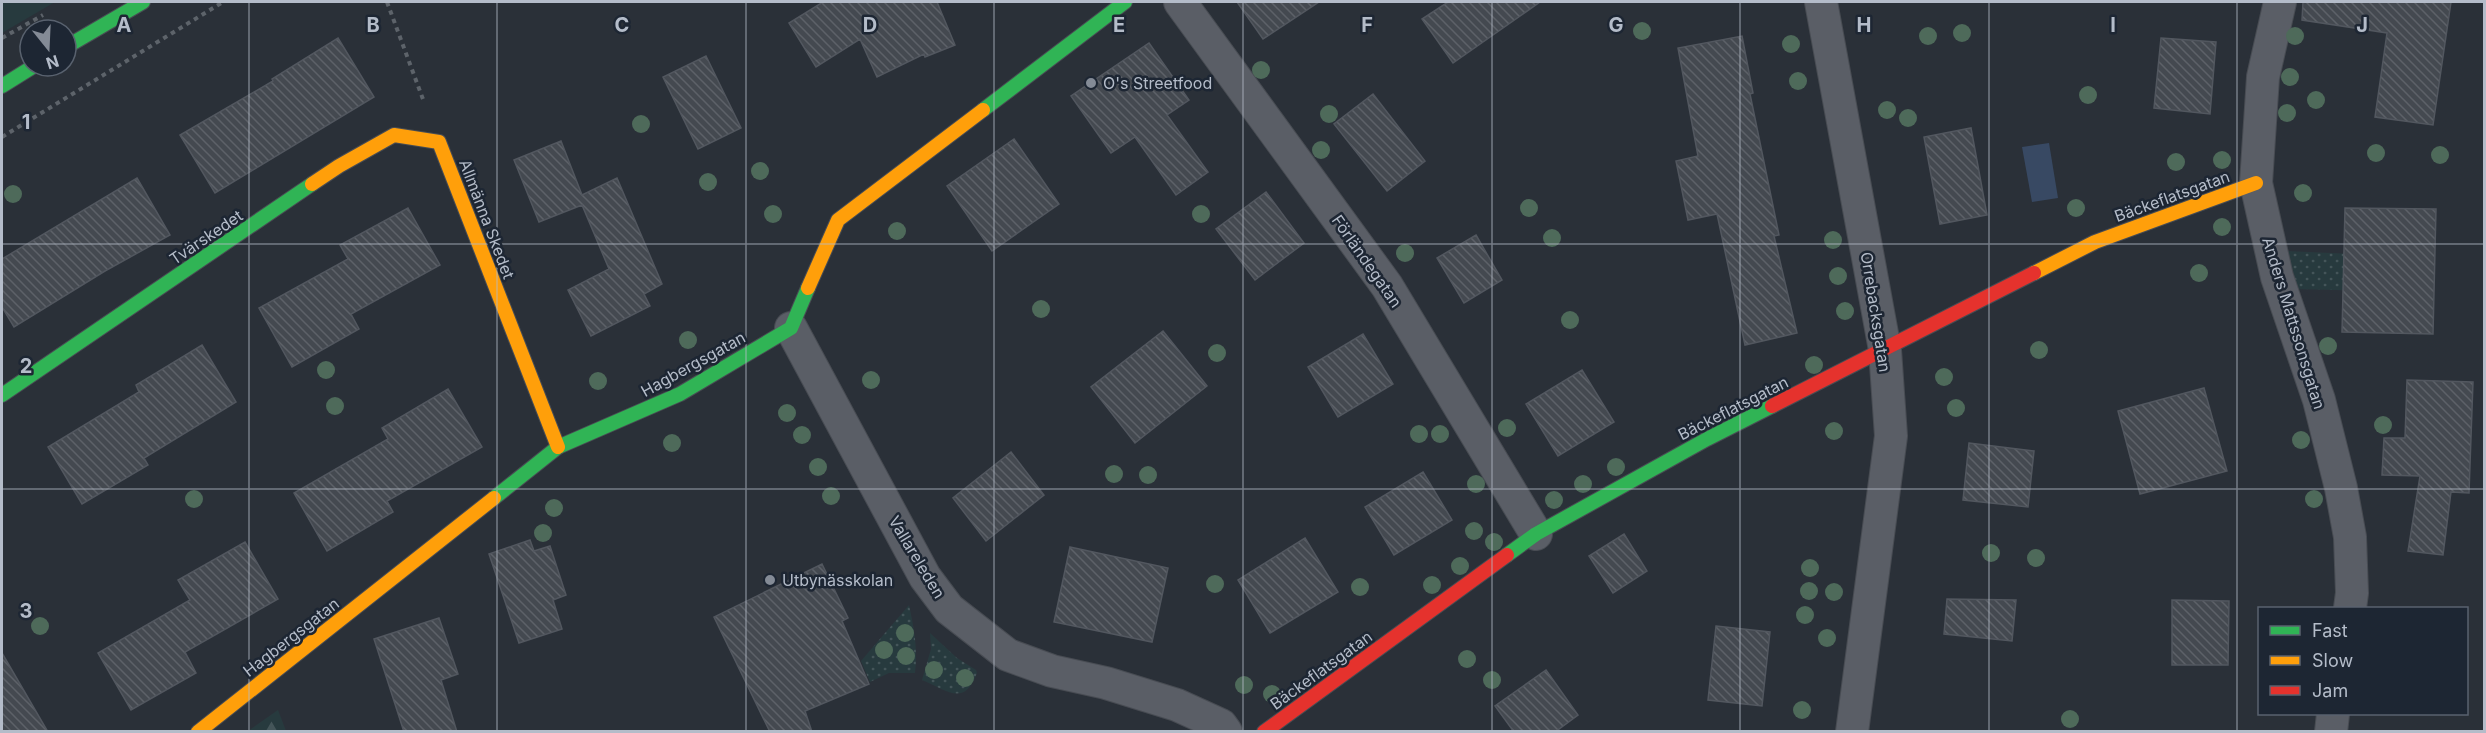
<svg xmlns="http://www.w3.org/2000/svg" width="2486" height="733" font-family="Inter,sans-serif">
<style>
.grass{fill:url(#grass-dots)}
.forest{fill:url(#forest-firs)}
.pitch{fill:#273a3e}
.water{fill:#384963}
.building{fill:url(#building-back-hatch);stroke:#52575f;stroke-width:1.5}
.lines{fill:none;stroke-linecap:round;stroke-linejoin:round}
.street-casing{stroke:#484c53;stroke-width:34}
.fast-casing{stroke:#484c53;stroke-width:16}
.slow-casing{stroke:#484c53;stroke-width:16}
.jam-casing{stroke:#484c53;stroke-width:16}
.path{stroke:#5d636a;stroke-width:4;stroke-dasharray:4.5 4.5;stroke-linecap:butt}
.street{stroke:#5a5e66;stroke-width:32}
.fast{stroke:#30b455;stroke-width:14}
.slow{stroke:#ff9f0a;stroke-width:14}
.jam{stroke:#e5322d;stroke-width:14}
.tree{fill:#4e6a5a}
.grid{fill:none;stroke:#b4bcc9;stroke-width:1.5;stroke-opacity:0.55}
.poi-dot{fill:#848b96;stroke:#1d2633;stroke-width:2}
.labels{text-anchor:middle;stroke-width:5;stroke-linejoin:round;paint-order:stroke}
.poi-label{font-size:16px;fill:#b4bcc9;stroke:#1d2633;text-anchor:start}
.street-label{font-size:16px;fill:#b4bcc9;stroke:#1d2633}
.grid-label{font-size:20px;text-anchor:middle;font-weight:bold;fill:#b4bcc9;stroke:#1d2633;stroke-width:5;stroke-linejoin:round;paint-order:stroke}
</style>
<defs>
<pattern id="grass-dots" width="8" height="8" patternUnits="userSpaceOnUse" patternTransform="scale(1.5)"><rect width="8" height="8" fill="#273a3e"/><path d="M2 2h.1M6 6h.1" fill="none" stroke="#445559" stroke-width="1.8" stroke-linecap="round"/></pattern>
<pattern id="forest-firs" width="22" height="20" patternUnits="userSpaceOnUse" patternTransform="scale(1.5)"><rect width="22" height="20" fill="#273a3e"/><path d="M5 1l3.5 6h-7zM16 11l3.5 6h-7z" fill="#445559"/></pattern>
<pattern id="building-back-hatch" width="6" height="6" patternUnits="userSpaceOnUse" patternTransform="scale(1.5)"><rect width="6" height="6" fill="#444950"/><path d="M-1 5l2 2M0 0l6 6M5-1l2 2" fill="none" stroke="#5d6168"/></pattern>
</defs>
<rect width="100%" height="100%" fill="#2a3038"/>
<path class="grass" d="M2284 251 2377 255 2376 291 2293 289Z
M909 605C914 628 918 649 915 673H889L870 682 861 661Z
M930 633 957 658 976 670 977 673C964 708 947 690 922 680L931 649Z"/>
<path class="forest" d="M278 710 286 731H248Z"/>
<path class="pitch" d="M2 2H55L2 33Z"/>
<path class="water" d="M2049 143 2058 198 2032 202 2022 147Z"/>
<path class="building" d="M823 2H937L955 45 925 57 924 54 877 77 860 39 816 67 789 23Z
M1237 2H1319L1263 39Z
M1448 2H1540L1453 63 1422 19Z
M2303 2H2451L2433 125 2375 117 2387 33 2302 20Z
M1742 36 1753 93 1750 94 1779 235 1774 236 1797 333 1745 345 1717 214 1688 220 1676 161 1698 156 1678 48Z
M338 38 374 97 215 193 180 135 273 81 272 79Z
M2161 38 2216 42 2210 114 2154 108Z
M1149 43 1189 100 1167 115 1208 172 1176 195 1135 137 1111 153 1071 96Z
M706 56 741 128 698 149 663 77Z
M1373 94 1425 161 1387 191 1334 124Z
M1971 128 1987 215 1940 224 1924 137Z
M1014 139 1059 204 992 251 947 186Z
M561 141 582 195 617 178 662 284 644 294 650 306 591 336 568 290 609 269 582 205 539 222 514 160Z
M137 178 170 235 105 271 14 327 2 307V259Z
M1266 192 1304 243 1255 280 1216 229Z
M408 208 440 265 351 314 359 329 292 367 259 308 348 259 340 245Z
M2345 208 2436 209 2433 334 2342 332Z
M1476 235 1502 280 1464 303 1437 258Z
M1163 331 1207 386 1135 443 1091 387Z
M1363 334 1393 384 1338 417 1308 367Z
M202 345 236 402 144 458 148 465 82 504 48 447 139 392 136 385Z
M1582 370 1614 422 1558 456 1526 404Z
M2407 380 2473 382 2469 493 2451 492 2443 555 2408 551 2420 476 2382 475 2384 438H2405Z
M2204 388 2227 471 2140 494 2118 411Z
M448 389 482 447 387 501 393 512 327 551 294 493 388 439 382 428Z
M1969 443 2034 451 2028 507 1963 500Z
M1011 452 1044 495 986 541 953 498Z
M1423 472 1452 520 1394 555 1365 507Z
M1624 534 1647 571 1613 593 1589 556Z
M1305 538 1338 592 1270 633 1238 580Z
M530 540 534 551 550 546 566 595 553 600 562 629 519 643 489 554Z
M245 542 278 599 185 652 196 673 131 710 98 653 190 600 178 580Z
M1070 547 1168 568 1152 642 1054 622Z
M822 564 848 618 842 621 869 684 805 711 812 732H770L714 617Z
M1947 599 2016 600 2012 641 1944 634Z
M2172 600 2229 601 2228 665H2172Z
M439 618 458 674 441 680 457 732H404L374 639Z
M1716 626 1770 632 1762 706 1708 700Z
M2 653 48 732H2Z
M1546 670 1578 715 1555 732H1514L1495 706Z"/>
<g class="lines">
<g class="street-casing">
<path id="street" d="M1180 2 1387 286 1536 534
M1821 2 1885 350 1891 436 1852 732
M2280 2 2263 77 2256 183 2277 277 2319 400 2341 488 2350 537 2352 593 2350 608
M791 328 925 577 949 609 1008 655 1052 671 1106 683 1177 705 1221 725 1226 732
M2331 732 2333 714"/>
</g>
<g class="fast-casing">
<path id="fast" d="M66 47 143 2
M2 86 34 66
M983 110 1125 2
M2 395 312 184
M494 498 558 447 680 394 791 328 808 288
M1507 555 1536 534 1707 439 1772 406"/>
</g>
<g class="slow-casing">
<path id="slow" d="M312 184 339 166 394 135 439 142 558 447
M2034 273 2095 242 2256 183
M808 288 838 220 983 110
M198 732 494 498"/>
</g>
<g class="jam-casing">
<path id="jam" d="M1772 406 2034 273
M1264 732 1507 555"/>
</g>
<path class="path" d="M387 2 424 102
M2 38 43 15
M2 137 223 2"/>
<use href="#street" class="street"/>
<use href="#fast" class="fast"/>
<use href="#slow" class="slow"/>
<use href="#jam" class="jam"/>
</g>
<g class="tree">
<circle cx="1642" cy="31" r="9"/>
<circle cx="1962" cy="33" r="9"/>
<circle cx="1928" cy="36" r="9"/>
<circle cx="2295" cy="36" r="9"/>
<circle cx="1791" cy="44" r="9"/>
<circle cx="1261" cy="70" r="9"/>
<circle cx="2290" cy="77" r="9"/>
<circle cx="1798" cy="81" r="9"/>
<circle cx="2088" cy="95" r="9"/>
<circle cx="2316" cy="100" r="9"/>
<circle cx="1887" cy="110" r="9"/>
<circle cx="2287" cy="113" r="9"/>
<circle cx="1329" cy="114" r="9"/>
<circle cx="1908" cy="118" r="9"/>
<circle cx="641" cy="124" r="9"/>
<circle cx="1321" cy="150" r="9"/>
<circle cx="2376" cy="153" r="9"/>
<circle cx="2440" cy="155" r="9"/>
<circle cx="2222" cy="160" r="9"/>
<circle cx="2176" cy="162" r="9"/>
<circle cx="760" cy="171" r="9"/>
<circle cx="708" cy="182" r="9"/>
<circle cx="2303" cy="193" r="9"/>
<circle cx="13" cy="194" r="9"/>
<circle cx="1529" cy="208" r="9"/>
<circle cx="2076" cy="208" r="9"/>
<circle cx="773" cy="214" r="9"/>
<circle cx="1201" cy="214" r="9"/>
<circle cx="2222" cy="227" r="9"/>
<circle cx="897" cy="231" r="9"/>
<circle cx="1552" cy="238" r="9"/>
<circle cx="1833" cy="240" r="9"/>
<circle cx="1405" cy="253" r="9"/>
<circle cx="2199" cy="273" r="9"/>
<circle cx="1838" cy="276" r="9"/>
<circle cx="1041" cy="309" r="9"/>
<circle cx="1845" cy="311" r="9"/>
<circle cx="1570" cy="320" r="9"/>
<circle cx="688" cy="340" r="9"/>
<circle cx="2328" cy="346" r="9"/>
<circle cx="2039" cy="350" r="9"/>
<circle cx="1217" cy="353" r="9"/>
<circle cx="1814" cy="365" r="9"/>
<circle cx="326" cy="370" r="9"/>
<circle cx="1944" cy="377" r="9"/>
<circle cx="871" cy="380" r="9"/>
<circle cx="598" cy="381" r="9"/>
<circle cx="335" cy="406" r="9"/>
<circle cx="1956" cy="408" r="9"/>
<circle cx="787" cy="413" r="9"/>
<circle cx="2383" cy="425" r="9"/>
<circle cx="1507" cy="428" r="9"/>
<circle cx="1834" cy="431" r="9"/>
<circle cx="1419" cy="434" r="9"/>
<circle cx="1440" cy="434" r="9"/>
<circle cx="802" cy="435" r="9"/>
<circle cx="2301" cy="440" r="9"/>
<circle cx="672" cy="443" r="9"/>
<circle cx="818" cy="467" r="9"/>
<circle cx="1616" cy="467" r="9"/>
<circle cx="1114" cy="474" r="9"/>
<circle cx="1148" cy="475" r="9"/>
<circle cx="1476" cy="484" r="9"/>
<circle cx="1583" cy="484" r="9"/>
<circle cx="831" cy="496" r="9"/>
<circle cx="194" cy="499" r="9"/>
<circle cx="2314" cy="499" r="9"/>
<circle cx="1554" cy="500" r="9"/>
<circle cx="554" cy="508" r="9"/>
<circle cx="1474" cy="531" r="9"/>
<circle cx="543" cy="533" r="9"/>
<circle cx="1494" cy="542" r="9"/>
<circle cx="1991" cy="553" r="9"/>
<circle cx="2036" cy="558" r="9"/>
<circle cx="1460" cy="566" r="9"/>
<circle cx="1810" cy="568" r="9"/>
<circle cx="1215" cy="584" r="9"/>
<circle cx="1432" cy="585" r="9"/>
<circle cx="1360" cy="587" r="9"/>
<circle cx="1809" cy="591" r="9"/>
<circle cx="1834" cy="592" r="9"/>
<circle cx="1805" cy="615" r="9"/>
<circle cx="40" cy="626" r="9"/>
<circle cx="905" cy="633" r="9"/>
<circle cx="1827" cy="638" r="9"/>
<circle cx="884" cy="650" r="9"/>
<circle cx="906" cy="656" r="9"/>
<circle cx="1467" cy="659" r="9"/>
<circle cx="934" cy="670" r="9"/>
<circle cx="965" cy="678" r="9"/>
<circle cx="1492" cy="680" r="9"/>
<circle cx="1244" cy="685" r="9"/>
<circle cx="1272" cy="694" r="9"/>
<circle cx="1802" cy="710" r="9"/>
<circle cx="2070" cy="719" r="9"/>
</g>
<path class="grid" d="M249 2V732M497 2V732M746 2V732M994 2V732M1243 2V732M1492 2V732M1740 2V732M1989 2V732M2237 2V732M2 244H2484M2 489H2484"/>
<g class="poi-dot">
<circle cx="1091" cy="83" r="6"/>
<circle cx="770" cy="580" r="6"/>
</g>
<g class="labels">
<g class="poi-label">
<text x="1103" y="89">O's Streetfood</text>
<text x="782" y="586">Utbynässkolan</text>
</g>
<g class="street-label">
<text transform="translate(2172 196) rotate(-20)" y="6">Bäckeflatsgatan</text>
<text transform="translate(487 219) rotate(69)" y="6">Allmänna Skedet</text>
<text transform="translate(206 237) rotate(-34)" y="6">Tvärskedet</text>
<text transform="translate(1367 261) rotate(55)" y="6">Förländegatan</text>
<text transform="translate(1876 312) rotate(81)" y="6">Orrebacksgatan</text>
<text transform="translate(2294 323) rotate(73)" y="6">Anders Mattssonsgatan</text>
<text transform="translate(693 364) rotate(-29)" y="6">Hagbergsgatan</text>
<text transform="translate(1733 408) rotate(-27)" y="6">Bäckeflatsgatan</text>
<text transform="translate(917 557) rotate(59)" y="6">Vallareleden</text>
<text transform="translate(291 637) rotate(-38)" y="6">Hagbergsgatan</text>
<text transform="translate(1321 670) rotate(-36)" y="6">Bäckeflatsgatan</text>
</g>
</g>
<g class="grid-label">
<text x="124" y="32">A</text>
<text x="373" y="32">B</text>
<text x="622" y="32">C</text>
<text x="870" y="32">D</text>
<text x="1119" y="32">E</text>
<text x="1367" y="32">F</text>
<text x="1616" y="32">G</text>
<text x="1864" y="32">H</text>
<text x="2113" y="32">I</text>
<text x="2362" y="32">J</text>
<text x="26" y="129">1</text>
<text x="26" y="373">2</text>
<text x="26" y="618">3</text>
</g>
<rect width="2486" height="733" fill="none" stroke="#b4bcc9" stroke-width="6"/>
<rect x="2258" y="607" width="210" height="108" fill="#1d2633" stroke="#59626f" stroke-width="1.5"/>
<rect x="2270" y="626" width="30" height="9" fill="#30b455" stroke="#59626f" stroke-width="1.5"/>
<text x="2312" y="637" font-size="18" fill="#b4bcc9">Fast</text>
<rect x="2270" y="656" width="30" height="9" fill="#ff9f0a" stroke="#59626f" stroke-width="1.5"/>
<text x="2312" y="667" font-size="18" fill="#b4bcc9">Slow</text>
<rect x="2270" y="686" width="30" height="9" fill="#e5322d" stroke="#59626f" stroke-width="1.5"/>
<text x="2312" y="697" font-size="18" fill="#b4bcc9">Jam</text>
<g transform="translate(48 48) rotate(162)"><circle r="28" fill="#1d2633" stroke="#59626f" stroke-width="1.5"/>
<path d="M0-4.5L10 22L0 15L-10 22Z" fill="#848b96"/>
<text y="-9" font-size="16" font-weight="bold" text-anchor="middle" fill="#b4bcc9">N</text>
</g>
</svg>
